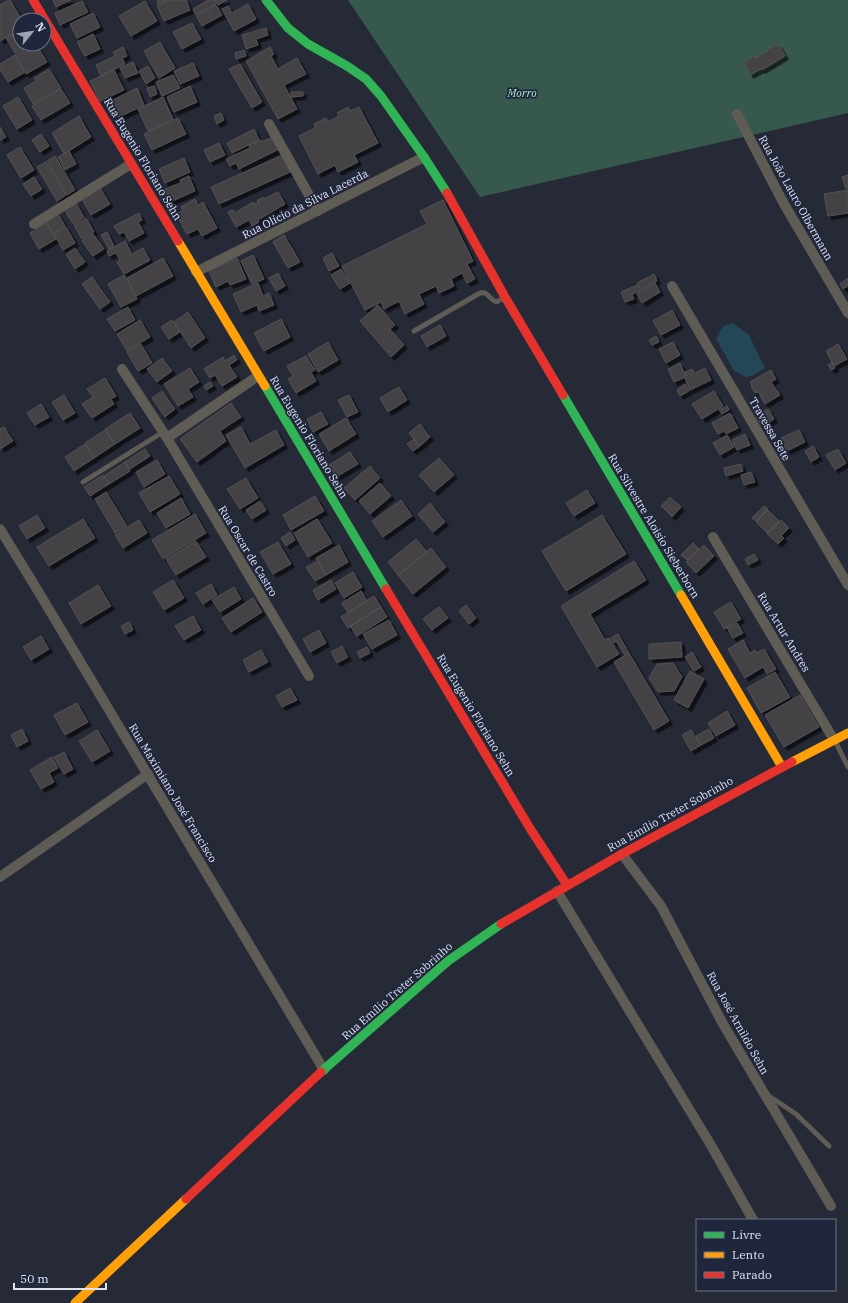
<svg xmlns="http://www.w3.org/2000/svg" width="848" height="1303" font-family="'IBM Plex Serif',serif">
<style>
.forest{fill:#37584c}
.water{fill:#234756}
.building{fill:#444345;stroke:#535255;filter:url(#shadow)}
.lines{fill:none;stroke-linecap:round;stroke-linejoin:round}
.lane{stroke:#5f5b55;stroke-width:5}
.street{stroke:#5f5b55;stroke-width:10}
.fast{stroke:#30b455;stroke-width:9}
.slow{stroke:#ff9f0a;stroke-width:9}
.jam{stroke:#e5322d;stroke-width:9}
.labels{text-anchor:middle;stroke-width:3.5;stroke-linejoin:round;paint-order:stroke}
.park-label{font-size:11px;font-style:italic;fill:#a8eccd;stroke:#20273d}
.street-label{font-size:11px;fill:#dee4f2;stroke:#20273d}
</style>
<defs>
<filter id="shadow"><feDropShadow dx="3.5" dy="3.5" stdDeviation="0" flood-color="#0009"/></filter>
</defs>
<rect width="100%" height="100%" fill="#262a37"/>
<path class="forest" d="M348 0H848V113L480 197Z"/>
<path class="water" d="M733 323 749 335 765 368 752 376 746 377 734 371 716 339 723 326Z"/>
<path class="building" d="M9 0H10L22 20H20V29L0 41V5Z
M53 0H71L56 7Z
M157 0H167L158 4Z
M170 0H186L190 10 164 21 157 5Z
M208 0H214L216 4 196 15 193 9Z
M215 0H227L218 5Z
M82 1 88 12 60 25 55 13Z
M145 1 157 21 131 36 119 16Z
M248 4 256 19 234 31 222 9 228 6 232 13Z
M216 5 222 15 202 26 196 16Z
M93 13 100 27 77 38 70 24Z
M192 23 201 39 182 49 173 32Z
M266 28 268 35 256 39 258 45 246 49 242 35Z
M20 30V44H31L15 53 6 38Z
M93 34 100 49 85 56 77 42Z
M160 42 175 68 159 78 144 51Z
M33 44H36L47 62 26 74 15 55Z
M778 44 785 56 762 70 761 69 750 75 744 62 754 56 755 58 768 51 767 50Z
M123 47 127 56 122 58 125 64 101 76 96 65 115 56 113 52Z
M270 47 274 54 271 56 278 69 297 58 306 74 284 85 297 109 278 119 246 61Z
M244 50 246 56 236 59 235 53Z
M15 55 25 72 8 82 0 69V64Z
M133 62 138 73 125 78 120 68Z
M193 63 199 76 180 84 174 71Z
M240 64 262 102 252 108 229 69Z
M148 66 155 78 146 84 139 71Z
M49 69 61 88 33 104 24 88 36 81 34 78Z
M114 70 124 90 100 101 90 81Z
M173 75 180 88 162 96 156 82Z
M154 86 157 94 150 97 147 88Z
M190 86 197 102 174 112 167 97Z
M137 88 144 105 119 117 111 101Z
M61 89 70 103 41 120 32 106Z
M291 92H303V96L291 97Z
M18 97 32 120 17 129 3 106Z
M163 97 173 119 148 131 138 109Z
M348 107 350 111 359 107 378 143 354 155 358 162 338 172 335 165 318 174 299 136 315 128 314 124 326 118 328 122 339 116 337 113Z
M221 113 224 120 217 124 214 116Z
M79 116 91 137 64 154 52 133Z
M178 118 186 134 152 150 144 134Z
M0 127 6 137 0 140Z
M254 129 259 140 232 153 227 143Z
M41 134 49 146 40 152 32 140Z
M273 137 279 149 239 169 236 163 230 166 226 159 250 148 249 145 261 140 262 142Z
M219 143 225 155 210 162 204 150Z
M20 147 34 170 21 178 7 155Z
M69 151 76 164 65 170 58 157Z
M283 155 290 172 219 204 211 187Z
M55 156 75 190 67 195 47 161Z
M184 158 190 172 165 183 159 169Z
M46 162 66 195 57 201 37 167Z
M848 175V188L846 189 842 177Z
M189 176 195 191 170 202 165 189 181 183 180 180Z
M34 177 42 189 31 196 23 184Z
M100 188 110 204 91 215 82 199Z
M848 190V213L828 216 824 194Z
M278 192 285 204 258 220 259 222 252 226 249 220 236 227 228 212 233 210 235 213 253 202 255 204 258 203 257 201 263 197 264 199Z
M195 199 198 205 203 202 217 228 202 236 198 229 187 234 176 214 183 211 181 207Z
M443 200 473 261 467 264 475 279 467 283 462 273 451 279 454 286 439 293 436 286 419 294 424 304 405 314 399 301 384 309 381 302 365 310 342 266 427 224 420 211Z
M76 203 84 217 73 224 64 209Z
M139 213 142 220 138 222 144 233 129 241 124 232 119 234 114 226Z
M58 214 65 226 53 234 46 221Z
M86 218 94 232 82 239 74 225Z
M46 223 56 239 39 249 30 233Z
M66 227 75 243 63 250 54 234Z
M107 232 114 246 109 249 101 235Z
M93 234 104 249 93 256 82 241Z
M284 235 300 262 288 268 273 242Z
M125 241 132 254 143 248 150 260 124 274 117 262 120 260 116 253 109 256 107 251Z
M75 248 85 262 75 269 66 254Z
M332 253 339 266 329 271 323 258Z
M253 255 264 279 252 284 241 261Z
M163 258 173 276 136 296 127 278Z
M237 258 246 279 230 285 228 281 216 287 209 271Z
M341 269 350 283 340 289 331 275Z
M278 273 285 286 276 291 269 278Z
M654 274 657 281 641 290 637 283Z
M124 275 137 299 121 307 108 284Z
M92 277 110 302 100 309 82 284Z
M848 278V286L843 289 840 284Z
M258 283 263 296 269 293 274 305 259 311 257 305 241 312 233 294Z
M655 283 660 292 642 303 637 294Z
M637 285 640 291 632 294 634 299 625 302 621 292Z
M378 305 395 325 390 329 404 345 391 357 360 321Z
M128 307 135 320 115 331 107 319Z
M672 310 680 325 661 335 653 321Z
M188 312 205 338 191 348 174 322Z
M281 319 290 337 264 351 254 333Z
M140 320 150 337 127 351 117 334Z
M172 320 180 332 169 339 161 327Z
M440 325 446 336 427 347 421 336Z
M656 336 659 342 652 345 649 340Z
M328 342 338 360 318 372 308 354Z
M673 342 680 355 666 363 659 349Z
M141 344 152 363 138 371 127 352Z
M838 344 847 359 834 366 826 351Z
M234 355 237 360 229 365 237 377 222 386 215 375 210 378 204 369 223 357 225 361Z
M306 356 315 370 311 372 316 381 296 393 288 379 293 376 287 366Z
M162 358 172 371 157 382 147 369Z
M832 362 835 368 831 370 828 365Z
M680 363 686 377 674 382 668 369Z
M190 368 199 382 188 389 193 397 178 406 164 384Z
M705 368 711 380 690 390 685 378Z
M692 369 694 372 686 376 685 372Z
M771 370 776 379 771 382 780 395 765 404 758 392 755 393 751 386 752 385 750 382Z
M105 378 116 396 111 399 114 404 92 418 82 404 93 397 87 389Z
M210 382 213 386 206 390 204 386Z
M685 384 689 391 680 396 677 390Z
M399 387 407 400 388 412 380 398Z
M162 391 175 409 165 417 152 398Z
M714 391 723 406 702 419 692 404Z
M64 395 75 413 63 420 52 402Z
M349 395 358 412 347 417 338 400Z
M231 403 241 417 220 431 226 441 197 462 180 439Z
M41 404 49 417 35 425 27 413Z
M727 406 729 410 722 414 719 410Z
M768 409 774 419 762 426 756 417Z
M321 412 328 424 313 432 307 419Z
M130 413 140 428 115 444 105 429Z
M730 413 738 428 726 434 724 431 718 434 712 423Z
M346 418 356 434 329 451 319 434Z
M420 424 430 437 420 446 409 433Z
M4 427 13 441 0 449V429Z
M241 427 250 444 276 430 284 445 245 468 226 435Z
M105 430 115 444 94 458 85 443Z
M799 430 805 442 787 451 781 438Z
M745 434 750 445 737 450 732 440Z
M727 435 734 447 720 455 713 443Z
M414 439 420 446 413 451 407 444Z
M85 444 94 458 74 471 65 457Z
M813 446 819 457 811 462 805 451Z
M145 449 150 456 130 469 125 462Z
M838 449 846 463 835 470 826 455Z
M350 452 358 464 336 477 329 465Z
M439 458 454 475 434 492 419 475Z
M157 460 165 474 144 487 136 472Z
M125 462 130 471 109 484 104 476Z
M741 464 743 471 726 476 724 468Z
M370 466 380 478 355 500 344 488Z
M751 472 755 482 744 485 741 475Z
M103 475 109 484 90 496 84 487Z
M169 476 180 494 150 512 139 493Z
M246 478 258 498 240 509 227 489Z
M380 483 391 496 370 514 359 501Z
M587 490 595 503 574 516 566 503Z
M106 492 127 526 115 533 95 499Z
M315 496 324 511 291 530 283 515Z
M670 497 681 507 672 517 661 506Z
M181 498 190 514 166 528 157 513Z
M401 500 412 516 383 537 372 521Z
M260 501 266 510 252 519 246 510Z
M430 503 445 522 433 532 418 514Z
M764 506 768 509 756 521 752 518Z
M768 510 779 521 767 533 756 522Z
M195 514 206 533 163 559 152 540Z
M37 515 45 528 27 539 19 526Z
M602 515 626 554 566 591 542 551Z
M83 519 95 538 49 566 37 547Z
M317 519 332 543 308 557 294 533Z
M139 520 147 533 123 548 115 535Z
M781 520 789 528 781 536 784 538 778 544 767 534Z
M290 532 295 540 286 546 281 538Z
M416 539 427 552 398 575 388 562Z
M196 541 206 557 176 575 166 559Z
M278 542 291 564 273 574 260 552Z
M693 543 699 549 687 560 681 555Z
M339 545 348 562 326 575 316 558Z
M704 545 714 556 696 573 686 562Z
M431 548 446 567 413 594 398 575Z
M754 554 758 560 748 565 745 559Z
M318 561 326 575 315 581 306 567Z
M634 561 646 580 590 614 605 640 609 638 619 654 597 667 561 606Z
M353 572 362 587 344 598 335 583Z
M173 580 184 598 164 610 153 592Z
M331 580 336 589 318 600 313 590Z
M211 584 217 595 203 604 196 593Z
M98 585 111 606 81 624 69 603Z
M234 587 241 599 220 612 212 600Z
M361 591 367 601 348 613 342 603Z
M374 596 381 607 348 628 341 617Z
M253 598 262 612 231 632 222 618Z
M731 602 741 619 724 629 714 612Z
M466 605 476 618 469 624 459 611Z
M381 607 387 617 357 636 350 626Z
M439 607 448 618 432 630 423 619Z
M193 616 201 630 184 640 175 626Z
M389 620 397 635 372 649 363 634Z
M129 622 133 630 125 634 121 626Z
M737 623 743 633 733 638 727 628Z
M319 630 326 643 310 652 303 639Z
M618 634 629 653 625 655 616 641 614 643 611 638Z
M41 636 49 649 31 660 23 647Z
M743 640 750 653 755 650 756 653 764 649 776 669 767 674 763 667 745 678 728 649Z
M681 642 682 657 649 659V644Z
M342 646 348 657 337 663 331 652Z
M367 647 370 653 360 658 357 652Z
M261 650 268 662 249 672 243 660Z
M692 652 701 667 694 671 685 657Z
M629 653 669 721 654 730 614 662Z
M673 663 682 677 674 691 658 692 649 678 657 664Z
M690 671 704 679 688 708 674 700Z
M775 672 790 697 761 713 747 688Z
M290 688 297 700 282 707 276 696Z
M800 695 819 727 784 747 765 715Z
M77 703 88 722 65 735 54 715Z
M727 711 735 725 716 736 708 723Z
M22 729 28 741 17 747 11 735Z
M709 729 714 738 701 745 696 736Z
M97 730 110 751 92 762 79 741Z
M691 730 701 745 691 751 682 735Z
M64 752 73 769 64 774 54 757Z
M52 757 58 768 49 773 54 782 41 789 30 770Z"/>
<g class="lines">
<path class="lane" d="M414 331 480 293C488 291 489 299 496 302L504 298
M83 482 163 432
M835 741 848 767
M769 1096 796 1114 829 1146"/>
<path class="street" d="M737 114 784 204 848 313
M269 124 318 211
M34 224 131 164
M196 272 424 157
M672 286 848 585
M122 369 167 438 309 676
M167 438 258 376
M0 529 38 591 324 1070
M713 537 834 740
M622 854 661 906 723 1024 831 1206
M0 877 148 774
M557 891 712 1147 753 1220"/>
<path class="fast" d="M266 0 288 28 308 44 347 66 366 79 381 96 424 157 447 193
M265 386 386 589
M563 395 681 595
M321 1072 448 961 501 924"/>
<path class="slow" d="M178 241 265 386
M681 595 782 767
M792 762 848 733
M75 1303 186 1199"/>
<path class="jam" d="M33 0 178 241
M447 193 505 297 563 395
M386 589 531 830 567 885
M501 924 622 854 792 762
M186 1199 321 1072"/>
</g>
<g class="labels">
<g class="park-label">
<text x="522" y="97">Morro</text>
</g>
<g class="street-label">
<text transform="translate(143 159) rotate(59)" y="4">Rua Eugenio Floriano Sehn</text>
<text transform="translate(796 198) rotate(61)" y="4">Rua João Lauro Olbermann</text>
<text transform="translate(305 204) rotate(-27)" y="4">Rua Olício da Silva Lacerda</text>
<text transform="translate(770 429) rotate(60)" y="4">Travessa Sete</text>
<text transform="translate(309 437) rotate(59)" y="4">Rua Eugenio Floriano Sehn</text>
<text transform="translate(654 526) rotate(59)" y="4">Rua Silvestre Aloisio Sieberborn</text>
<text transform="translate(248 551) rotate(59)" y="4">Rua Oscar de Castro</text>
<text transform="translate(784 632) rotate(59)" y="4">Rua Artur Andres</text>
<text transform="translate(476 715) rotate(59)" y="4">Rua Eugenio Floriano Sehn</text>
<text transform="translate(173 793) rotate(59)" y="4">Rua Maximiano José Francisco</text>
<text transform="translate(670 814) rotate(-29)" y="4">Rua Emílio Treter Sobrinho</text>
<text transform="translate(397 991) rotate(-41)" y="4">Rua Emílio Treter Sobrinho</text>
<text transform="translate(738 1023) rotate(61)" y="4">Rua José Arnildo Sehn</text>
</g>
</g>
<rect x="696" y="1219" width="140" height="72" fill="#20273d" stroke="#6c7385"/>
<rect x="704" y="1232" width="20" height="6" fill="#30b455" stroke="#6c7385"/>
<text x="732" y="1239" font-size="12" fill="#dee4f2">Livre</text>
<rect x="704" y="1252" width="20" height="6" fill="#ff9f0a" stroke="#6c7385"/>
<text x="732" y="1259" font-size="12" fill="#dee4f2">Lento</text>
<rect x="704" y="1272" width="20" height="6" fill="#e5322d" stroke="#6c7385"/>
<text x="732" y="1279" font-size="12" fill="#dee4f2">Parado</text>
<g transform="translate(32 32) rotate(60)"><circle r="19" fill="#20273d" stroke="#6c7385"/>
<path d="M0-3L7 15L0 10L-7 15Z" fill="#9ea3b1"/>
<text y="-6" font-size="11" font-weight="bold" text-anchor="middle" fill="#dee4f2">N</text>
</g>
<path d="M14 1283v6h92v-6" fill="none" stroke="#dee4f2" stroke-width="2"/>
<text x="20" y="1283" font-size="12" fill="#dee4f2" stroke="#20273d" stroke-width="3" paint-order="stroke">50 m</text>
</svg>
